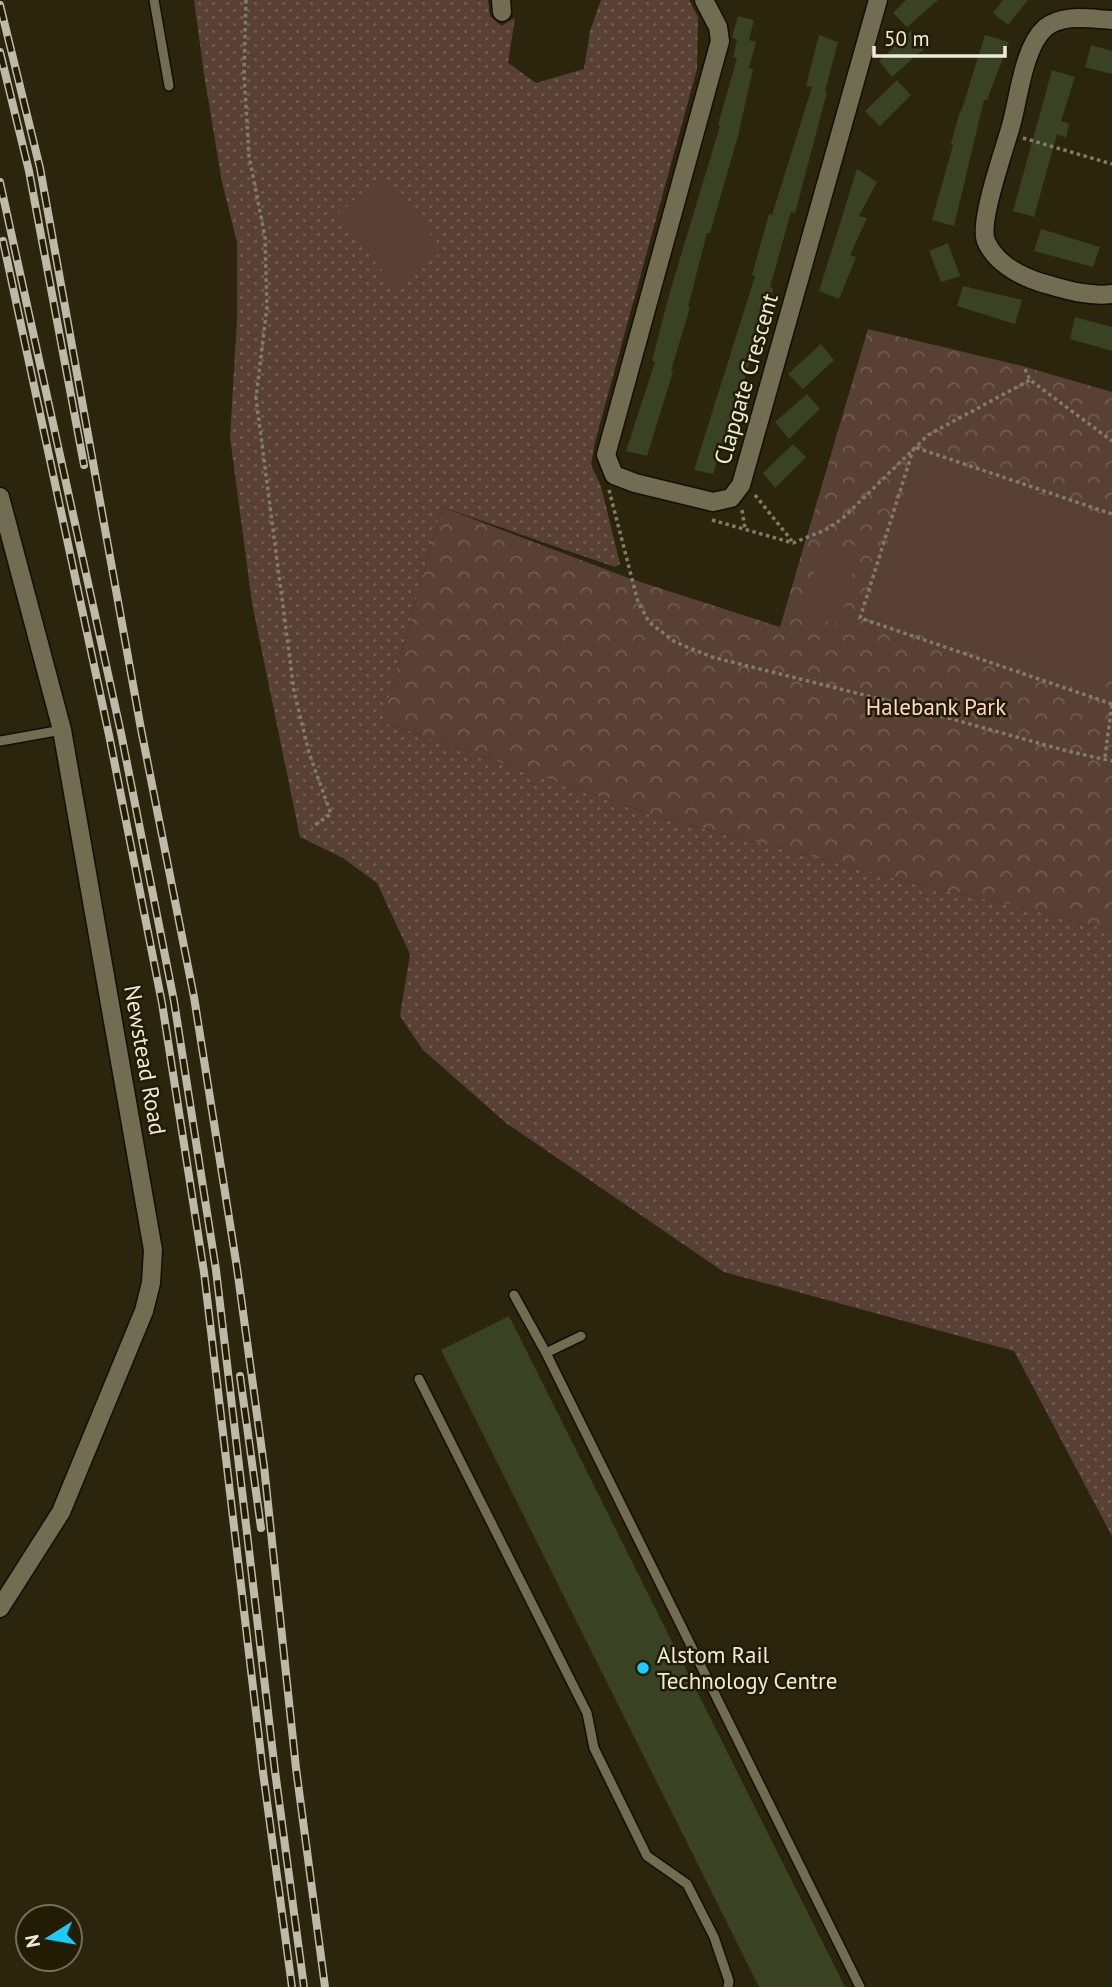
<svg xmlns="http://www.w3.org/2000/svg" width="1112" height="1987" font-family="'PT Sans',sans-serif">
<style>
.grass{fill:url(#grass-dots)}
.park{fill:url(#park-crowns)}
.pitch{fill:#594035}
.building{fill:#394223}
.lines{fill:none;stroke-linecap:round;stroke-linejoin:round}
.lane-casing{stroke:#140e00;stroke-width:12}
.street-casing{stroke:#140e00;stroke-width:21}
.path{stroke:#817c68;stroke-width:3.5;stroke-dasharray:3.5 3.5;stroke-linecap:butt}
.lane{stroke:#726c52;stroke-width:9}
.street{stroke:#726c52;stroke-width:18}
.rail-casing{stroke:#bebaa9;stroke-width:8}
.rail{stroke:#221c04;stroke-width:5;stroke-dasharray:16;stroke-linecap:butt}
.poi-dot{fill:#1ec9fd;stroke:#221c04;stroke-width:2.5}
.labels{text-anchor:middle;stroke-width:5;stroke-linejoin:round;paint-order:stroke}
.street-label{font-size:23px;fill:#eeebdc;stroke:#221c04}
.park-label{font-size:23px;fill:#fdd7c7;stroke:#221c04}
.poi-label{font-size:23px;fill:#eeebdc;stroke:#221c04;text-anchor:start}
</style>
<defs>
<pattern id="grass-dots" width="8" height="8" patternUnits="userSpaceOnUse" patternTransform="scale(1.75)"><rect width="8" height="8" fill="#594035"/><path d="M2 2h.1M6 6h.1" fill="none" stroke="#715c52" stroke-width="1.8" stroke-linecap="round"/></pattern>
<pattern id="park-crowns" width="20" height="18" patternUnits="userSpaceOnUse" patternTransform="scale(1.75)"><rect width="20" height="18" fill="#594035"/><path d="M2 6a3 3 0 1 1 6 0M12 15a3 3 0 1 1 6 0" fill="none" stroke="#715c52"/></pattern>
</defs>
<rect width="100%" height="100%" fill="#2b250d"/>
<path class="grass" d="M194 0H488L490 16 501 26 515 18 508 63 536 83 584 69 590 31 601 0H689L698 17 697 69 595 442 591 465 601 486 620 564 615 567 442 507 382 722 659 817 933 888 1035 910 1051 916 1112 930V1536L1014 1351 724 1272 506 1123 423 1050 400 1016 410 954 377 883 343 858 300 837 252 603 230 437 237 320V242L222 182 204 74Z"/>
<path class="park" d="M868 329 1022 366 1112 392V930L1051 916 1035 910 933 888 659 817 382 722 442 507 631 579 780 627Z"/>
<path class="pitch" d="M383 174 443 250 397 288 336 216Z
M917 454 1112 518V667L1103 697 864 616Z
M819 552 856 561 840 624 803 615Z"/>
<path class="building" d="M906 0H938L907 27 893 13Z
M1003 0H1028L1008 25 993 13Z
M738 16 754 20 749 40 756 42 749 68 753 69 738 136 710 233H707L688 307H690L671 371 673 372 647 456 626 451 655 362 652 361 669 295 720 126 718 125 737 58 733 57 737 40 732 37Z
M911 31 926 47 892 77 879 61Z
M819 35 838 42 825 91 827 92 795 213 791 212 770 287 773 288 761 336 757 335 731 428H728L713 474 694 470 755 276 752 275 769 214 772 215 812 87 806 86Z
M985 35 1009 42 987 100H984L954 226 932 220 953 145 951 144 960 111 961 112Z
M1091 45 1112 51V74L1085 67Z
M1052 70 1075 77 1061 121 1069 124 1066 138 1057 134 1034 217 1013 211Z
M897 80 911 95 880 126 865 111Z
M857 169 877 182 859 216 867 218 850 255 856 257 839 299 819 291Z
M1041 229 1100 247 1093 267 1034 251Z
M948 243 960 276 941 282 929 251Z
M963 286 1022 300 1015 324 957 306Z
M1075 317 1112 327V351L1070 339Z
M821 344 834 360 803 389 788 374Z
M807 394 820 409 789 439 775 422Z
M793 444 806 457 775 488 763 473Z
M509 1316 845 1987H759L441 1350Z"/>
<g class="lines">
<g class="lane-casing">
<path id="lane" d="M154 0 169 86
M0 741 62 730
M514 1295 546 1353 860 1987
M546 1353 581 1336
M419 1379 587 1713 594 1748 647 1856 687 1884 714 1937 729 1981 728 1987"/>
</g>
<g class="street-casing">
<path id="street" d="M501 0 502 12
M704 0 718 27 720 41 606 455 614 475 635 483 713 502 731 498 741 485 878 0
M1112 20C1090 19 1063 13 1045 28 1024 47 1019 95 1012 122 1006 146 978 221 986 241 995 262 1018 275 1039 282 1064 289 1086 297 1112 294
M0 497 62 730 153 1250 151 1283 144 1311 61 1512 0 1608"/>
</g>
<path class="path" d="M246 0 244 74 249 156 265 237 267 307 256 398 294 691 309 753 331 814 312 827
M1023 138 1112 164
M1025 369 1030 380 1112 441
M609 490 638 602 649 622 675 642 712 657 876 698 1067 751 1112 761
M755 495 792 541
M742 510 745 529
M712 520 793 543 825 530 842 519 928 435 1030 380
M1112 704 860 618 914 447 1112 514
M1105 757 1112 704"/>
<use href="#lane" class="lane"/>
<use href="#street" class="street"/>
<g class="rail-casing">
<path id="rail" d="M0 5 40 168 141 729 194 997 237 1268 264 1466 296 1768 325 1987
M0 52 29 171 84 465
M0 182 121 733 174 1001 216 1270 275 1771 304 1987
M3 241 109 735 162 1003 204 1272 263 1772 292 1987
M240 1376 261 1528"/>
</g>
<use href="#rail" class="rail"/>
</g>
<circle class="poi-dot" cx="643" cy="1668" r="7"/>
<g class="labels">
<g class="street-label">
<text transform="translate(746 379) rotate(-74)" y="8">Clapgate Crescent</text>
<text transform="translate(145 1060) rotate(80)" y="8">Newstead Road</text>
</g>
<g class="park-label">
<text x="936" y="715">Halebank Park</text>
</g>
<g class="poi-label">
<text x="657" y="1663">Alstom Rail<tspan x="657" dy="26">Technology Centre</tspan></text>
</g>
</g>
<g transform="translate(49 1938) rotate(259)"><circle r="33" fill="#221c04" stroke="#746f5a" stroke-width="2"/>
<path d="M0-5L12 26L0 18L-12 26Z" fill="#1ec9fd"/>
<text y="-10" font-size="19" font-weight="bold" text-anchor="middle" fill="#eeebdc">N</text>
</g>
<path d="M874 46v10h131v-10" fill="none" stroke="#eeebdc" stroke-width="3.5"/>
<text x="884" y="46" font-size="21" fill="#eeebdc" stroke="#221c04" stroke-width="5" paint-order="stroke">50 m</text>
</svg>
